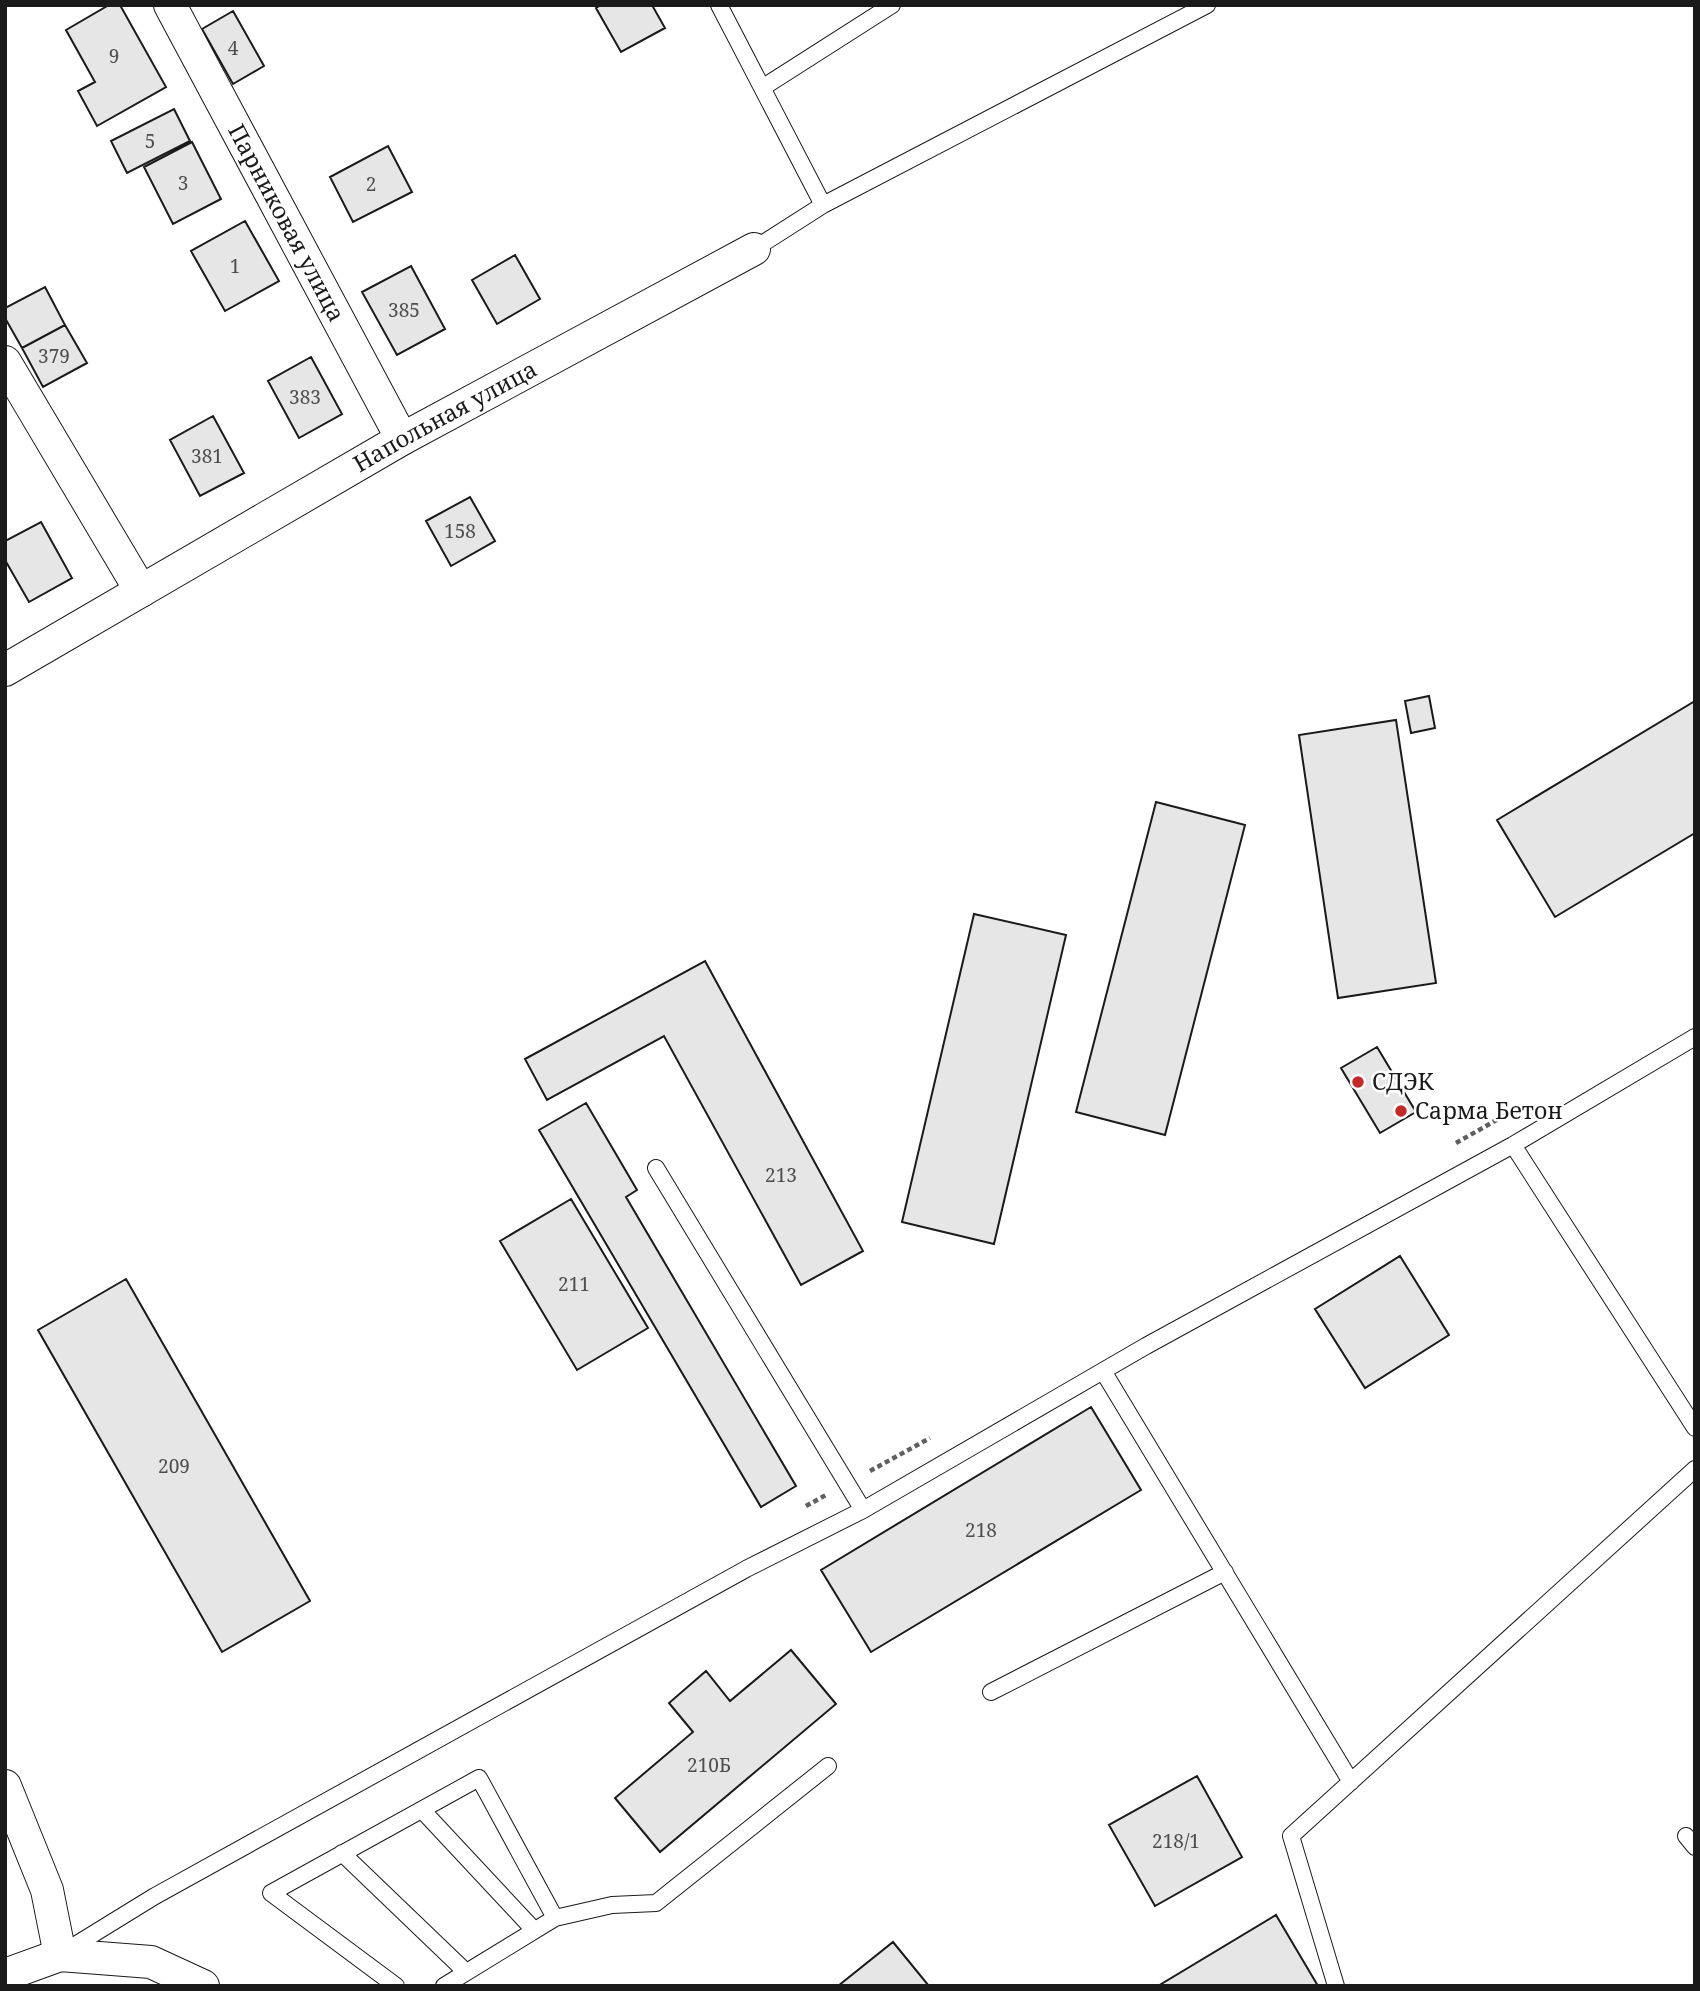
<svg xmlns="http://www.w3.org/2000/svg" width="1700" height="1991" font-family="'Noto Serif',serif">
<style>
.building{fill:#e6e6e6;stroke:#1a1a1a;stroke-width:2}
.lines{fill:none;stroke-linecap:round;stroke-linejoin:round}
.service-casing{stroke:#1a1a1a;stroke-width:18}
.minor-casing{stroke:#1a1a1a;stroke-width:34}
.path{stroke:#5f5f5f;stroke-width:4.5;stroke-dasharray:5 3.5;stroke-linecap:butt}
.service{stroke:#fff;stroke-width:16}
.minor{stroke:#fff;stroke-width:32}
.poi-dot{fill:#c62828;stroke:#fff;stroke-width:2.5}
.labels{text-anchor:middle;stroke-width:5;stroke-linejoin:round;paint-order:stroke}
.number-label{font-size:19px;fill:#4d4d4d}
.street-label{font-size:23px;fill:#1a1a1a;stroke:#fff}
.poi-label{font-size:23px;fill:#1a1a1a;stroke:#fff;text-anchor:start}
</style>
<rect width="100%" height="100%" fill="#fff"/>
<path class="building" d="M109 5H120L166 87 97 126 78 91 95 82 66 30Z
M601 5H652L665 28 621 52 596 8Z
M233 11 264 66 233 84 202 29Z
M174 109 190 141 127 173 111 141Z
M192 142 221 199 173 224 144 167Z
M388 146 412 192 353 222 330 177Z
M245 221 279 281 225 311 191 251Z
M515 255 540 299 497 324 472 280Z
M411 266 445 329 397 355 362 292Z
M45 287 65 325 22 348 5 318V308Z
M65 325 87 363 43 387 22 348Z
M311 357 342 414 299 438 268 381Z
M213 416 244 473 200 496 170 440Z
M470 497 495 541 451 566 426 521Z
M41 522 72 578 29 602 5 560V541Z
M1429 696 1435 728 1411 733 1405 701Z
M1695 701V833L1555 917 1497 820Z
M1396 720 1436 983 1338 998 1299 735Z
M1156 802 1245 825 1165 1135 1076 1112Z
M974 914 1066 935 994 1244 902 1222Z
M705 961 863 1251 801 1285 664 1036 547 1100 525 1059Z
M1377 1047 1416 1112 1380 1133 1341 1068Z
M586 1103 637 1190 626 1197 796 1486 761 1507 539 1130Z
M571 1199 648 1328 577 1370 500 1241Z
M1400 1256 1449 1335 1365 1388 1315 1309Z
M126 1279 310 1601 222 1652 38 1330Z
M1091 1407 1141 1490 871 1652 821 1570Z
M791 1650 836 1704 660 1852 615 1798 693 1732 669 1703 706 1671 730 1701Z
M1197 1776 1242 1857 1155 1906 1109 1825Z
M1276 1915 1318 1986H1158Z
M893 1942 929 1986H838Z"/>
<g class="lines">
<g class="service-casing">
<path id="service" d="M719 5 823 205
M762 88 892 5
M754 249 823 205 1207 5
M1513 1145 1695 1428
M656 1168 863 1510
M1103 1371 1351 1782
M991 1692 1225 1572
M422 1810 534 1930
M1686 1836 1695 1847
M342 1853 466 1972
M555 1918 612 1905 656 1903 828 1766
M64 1952 155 1896 746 1569 863 1510 1146 1346 1513 1145 1695 1037
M396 1986 271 1893 479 1778 555 1918 444 1986
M1336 1986 1291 1836 1695 1469"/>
</g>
<g class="minor-casing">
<g id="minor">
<path id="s1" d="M170 5 402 439"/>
<path d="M5 362 141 591"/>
<path id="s2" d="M5 670 402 439 754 249"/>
<path d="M5 1786 47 1890 60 1955"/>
<path d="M5 1975 60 1955 151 1962 203 1986"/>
</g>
</g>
<path class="path" d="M1456 1143 1516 1109
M870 1471 930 1438
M806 1506 826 1495"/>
<use href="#service" class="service"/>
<use href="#minor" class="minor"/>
</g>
<g class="poi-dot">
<circle cx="1358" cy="1082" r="7"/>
<circle cx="1401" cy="1111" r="7"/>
</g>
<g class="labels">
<g class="number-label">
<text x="233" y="55">4</text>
<text x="114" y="63">9</text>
<text x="150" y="148">5</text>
<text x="183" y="190">3</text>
<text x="371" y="191">2</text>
<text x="235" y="273">1</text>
<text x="404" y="317">385</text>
<text x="54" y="363">379</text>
<text x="305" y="404">383</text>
<text x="207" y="463">381</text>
<text x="460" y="538">158</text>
<text x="781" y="1182">213</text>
<text x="574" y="1291">211</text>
<text x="174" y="1473">209</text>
<text x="981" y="1537">218</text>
<text x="709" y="1772">210Б</text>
<text x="1176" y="1848">218/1</text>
</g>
<g class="street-label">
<text dy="8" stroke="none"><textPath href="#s1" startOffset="247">Парниковая улица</textPath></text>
<text dy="8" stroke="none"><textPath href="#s2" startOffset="508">Напольная улица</textPath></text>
</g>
<g class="poi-label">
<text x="1372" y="1090">СДЭК</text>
<text x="1415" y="1119">Сарма Бетон</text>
</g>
</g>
<rect width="1700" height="1991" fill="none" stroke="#1a1a1a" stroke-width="14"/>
</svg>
